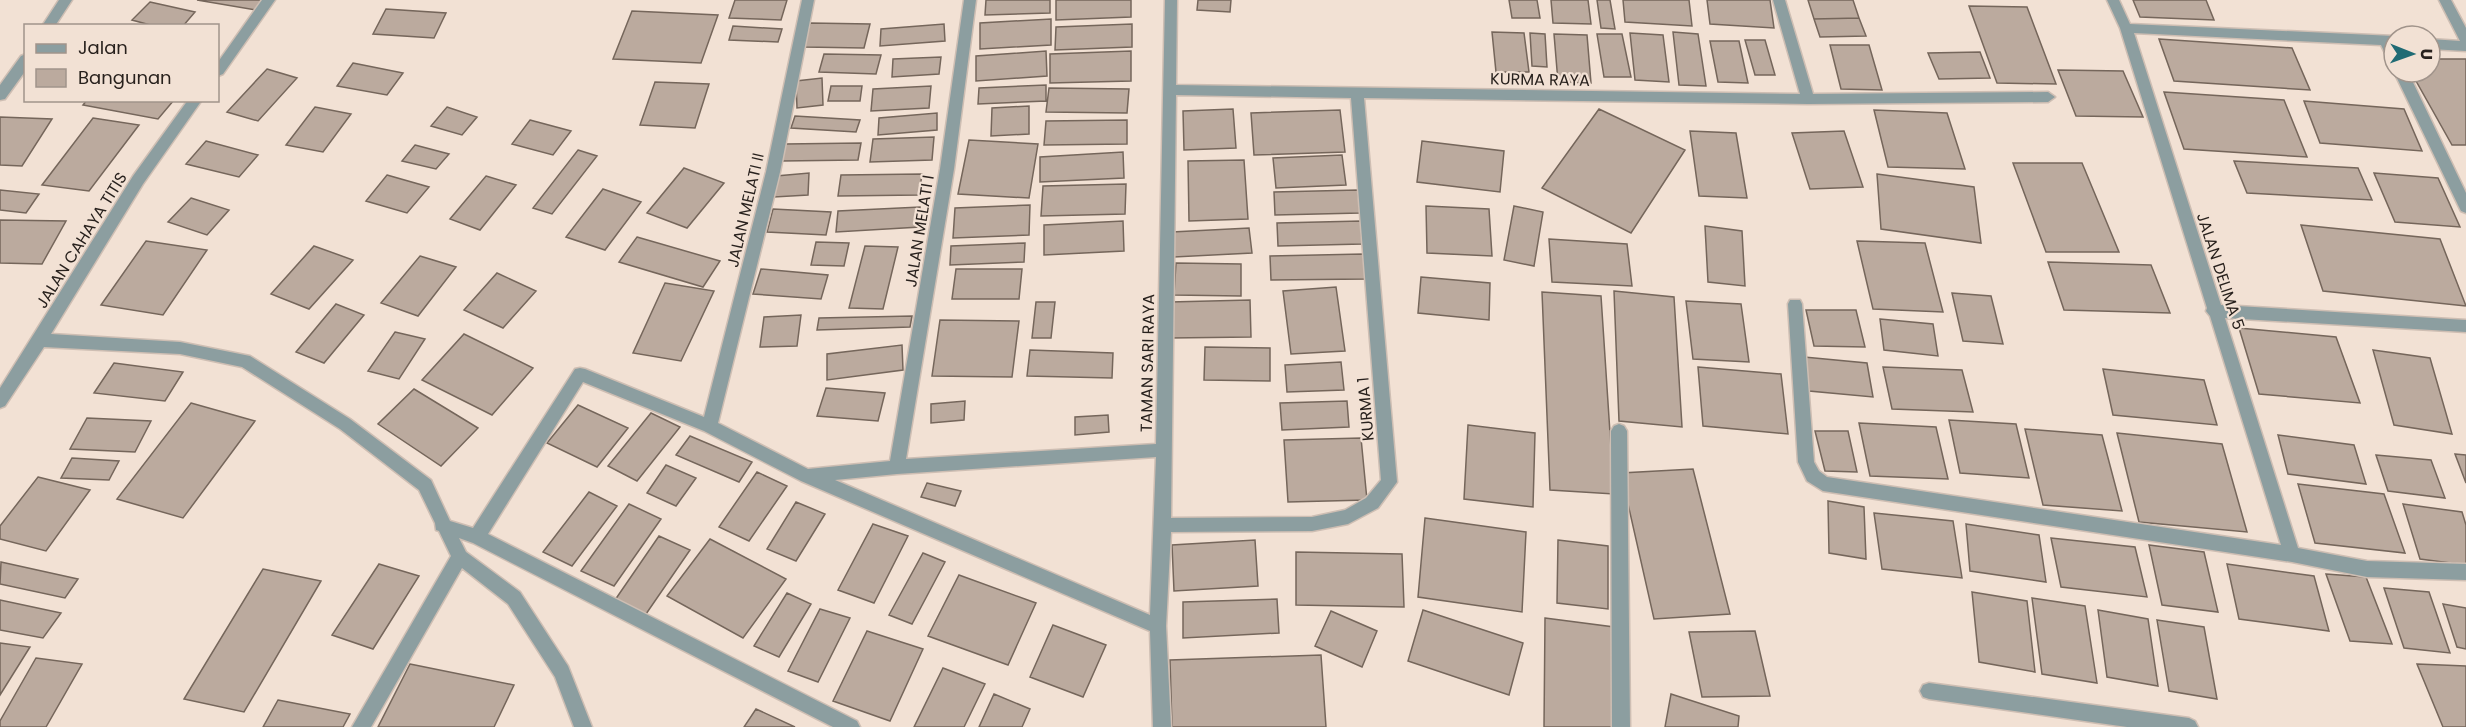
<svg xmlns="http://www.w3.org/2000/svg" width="2466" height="727" font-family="Poppins,sans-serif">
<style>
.building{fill:#bbaa9e;stroke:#75665b;stroke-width:1.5}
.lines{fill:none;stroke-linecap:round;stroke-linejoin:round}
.minor-casing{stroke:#cebeb3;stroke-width:3}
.minor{fill:#8c9ea0;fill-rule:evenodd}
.labels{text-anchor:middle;stroke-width:4.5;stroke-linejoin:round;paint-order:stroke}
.street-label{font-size:16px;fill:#28211d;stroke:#f2e1d4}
</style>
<rect width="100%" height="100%" fill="#f2e1d4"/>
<path class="building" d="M197 0H265L256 10Z
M735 0H787L781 20 729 18Z
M986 0H1050V13L985 15Z
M1056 0H1131V17L1056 20Z
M1198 0H1231L1230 12 1197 10Z
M1509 0H1537L1540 18H1512Z
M1551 0H1588L1591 24 1553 23Z
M1597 0H1610L1615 29 1601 28Z
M1623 0H1689L1692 26 1625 22Z
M1707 0H1770L1774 28 1710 24Z
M1808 0H1853L1859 18 1814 19Z
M2133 0H2206L2214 20 2140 17Z
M150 2 195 12 183 26H154L132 20Z
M1969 6 2027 7 2056 84 1997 83Z
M386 9 446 13 434 38 373 34Z
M632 11 718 15 701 63 613 59Z
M1859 18 1866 36 1820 37 1814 19Z
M1051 19V45L980 49V23Z
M810 23 870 24 864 48 804 47Z
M944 24 945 41 880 46 881 29Z
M1132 24V47L1055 50 1056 27Z
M733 26 782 29 778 42 729 40Z
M1492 32 1524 33 1529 72H1496Z
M1673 32 1698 34 1706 86 1679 85Z
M1530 33 1545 34 1547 67 1532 66Z
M1630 33 1663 35 1669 82 1635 80Z
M1554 34 1587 35 1591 83 1558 82Z
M1597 34H1622L1631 77H1604Z
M2159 39 2292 48 2310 90 2174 81Z
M1745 40H1765L1775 75H1755Z
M1710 41H1739L1748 83 1718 82Z
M1830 45H1869L1882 90 1841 89Z
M1046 51 1047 76 976 81V56Z
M1131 51V81L1050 83V54Z
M1980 52 1990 78 1939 79 1928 53Z
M824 54 881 55 876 74 819 72Z
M941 57 939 74 892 77 893 59Z
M2430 59H2466V145H2452L2411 72H2430Z
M353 63 403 73 387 95 337 86Z
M267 69 297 78 258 121 227 112Z
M2058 70 2123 71 2143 117 2076 116Z
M822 78 823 105 797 108 796 81Z
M655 82 709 84 695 128 640 125Z
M1046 85V101L978 104 979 88Z
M831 86H862L860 101H828Z
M931 86 929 108 871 111 873 89Z
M1049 88 1129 89 1127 113 1046 112Z
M2164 92 2284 100 2307 157 2184 149Z
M87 100H174L158 119 83 105Z
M2304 101 2404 109 2422 151 2320 143Z
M1029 106V134L991 136 992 108Z
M315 107 351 114 323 152 286 145Z
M447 107 477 117 462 135 431 126Z
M1233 109 1236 148 1184 150 1183 111Z
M1599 109 1685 150 1631 233 1542 188Z
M1340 110 1345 152 1254 155 1251 113Z
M1874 110 1947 113 1965 169 1888 167Z
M937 113V130L878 135 879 118Z
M795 116 860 120 856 132 791 128Z
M0 117 52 119 22 166 0 165Z
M93 118 139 125 89 191 42 185Z
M530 120 571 131 553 155 512 144Z
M1127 120V144L1044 145 1046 121Z
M1690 131 1736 133 1747 198 1699 196Z
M1844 131 1863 187 1810 189 1792 133Z
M934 137 932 160 870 162 873 139Z
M969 140 1038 144 1029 198 958 194Z
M206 141 258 155 239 177 186 164Z
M1422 141 1504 151 1500 192 1417 182Z
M861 143 858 160 782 161 785 144Z
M415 145 449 154 436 169 402 161Z
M578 150 597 156 552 214 533 208Z
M1123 152 1124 178 1040 182V157Z
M1342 155 1346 185 1276 188 1273 158Z
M1244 160 1248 219 1189 221 1188 161Z
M2234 161 2358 168 2372 200 2247 193Z
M2013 163H2082L2119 252H2046Z
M684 168 724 183 687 228 647 213Z
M809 173 808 195 774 197 776 176Z
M2374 173 2438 178 2460 227 2395 222Z
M922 174 919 195 838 196 841 175Z
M1877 174 1974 187 1981 243 1881 229Z
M387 175 429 187 407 213 366 201Z
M486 176 516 185 480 230 450 219Z
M1126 184 1125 214 1041 216 1043 186Z
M603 189 641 202 605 250 566 237Z
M0 190 39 194 26 213 0 210Z
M1358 190 1360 213 1275 215 1274 192Z
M191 198 229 210 207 235 168 222Z
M1030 205 1029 235 953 238 955 208Z
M1426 206 1489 209 1492 256 1427 253Z
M1514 206 1543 212 1534 266 1504 260Z
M920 207V227L836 232 838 211Z
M773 209 831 212 826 235 767 232Z
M0 220 66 221 42 264 0 263Z
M1123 221 1124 251 1044 255V225Z
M1361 221 1362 244 1278 246 1277 223Z
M2301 225 2440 239 2466 306 2323 291Z
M1705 226 1742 231 1745 286 1708 282Z
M1249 228 1252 253 1174 257 1172 232Z
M637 237 720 261 703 287 619 262Z
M1549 239 1627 244 1632 286 1552 282Z
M146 241 207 250 163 315 101 305Z
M1857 241 1925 243 1943 312 1873 309Z
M816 242 849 243 844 266 811 265Z
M1025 243 1024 262 950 265 951 246Z
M314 246 353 260 309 309 271 294Z
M865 246 898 247 883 309 849 308Z
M1363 254 1366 279 1271 280 1270 256Z
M420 256 456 267 418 316 381 303Z
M2048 262 2151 265 2170 313 2064 310Z
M1176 263 1241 264V296L1174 295Z
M761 269 828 275 821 299 753 294Z
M956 269H1022L1019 299H952Z
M497 273 536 291 503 328 464 310Z
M1421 277 1490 283 1489 320 1418 313Z
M665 283 714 291 681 361 633 353Z
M1336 287 1345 351 1291 354 1283 291Z
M1614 291 1674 297 1682 427 1619 421Z
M1542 292 1601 296 1614 494 1550 490Z
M1952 293 1991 296 2003 344 1963 341Z
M1250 300 1251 337 1170 338V302Z
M1686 301 1741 304 1749 362 1693 359Z
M1036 302H1055L1051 338H1032Z
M336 304 364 315 324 363 296 352Z
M1806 310H1856L1865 347 1814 346Z
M801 315 797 346 760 347 764 317Z
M912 316 910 327 817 330 819 318Z
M1880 319 1933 324 1938 356 1884 350Z
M940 320 1019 321 1012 377 932 376Z
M2239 328 2336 337 2360 403 2259 394Z
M395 332 425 339 399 379 368 371Z
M464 334 533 368 492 415 422 380Z
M902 345 903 370 827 380V354Z
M1205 347 1270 348V381L1204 380Z
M1030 350 1113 353 1112 378 1027 376Z
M2373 350 2430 358 2452 434 2394 425Z
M1804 357 1867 363 1873 397 1809 391Z
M1341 362 1344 390 1287 392 1285 365Z
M114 363 183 372 165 401 94 393Z
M1698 367 1781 374 1788 434 1703 426Z
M1883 367 1962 370 1973 412 1892 409Z
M2103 369 2204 380 2217 425 2113 415Z
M826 388 885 393 878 421 817 416Z
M414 389 478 428 441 466 378 424Z
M965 401 964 420 931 423V404Z
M1347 401 1349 427 1282 430 1280 403Z
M191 403 255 421 183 518 117 499Z
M578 405 628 428 597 467 547 443Z
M651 413 680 427 637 481 608 466Z
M1108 415 1109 432 1075 435V417Z
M87 418 151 421 135 452 70 449Z
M1949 420 2016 424 2029 478 1960 473Z
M1859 423 1936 427 1948 479 1870 476Z
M1468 425 1535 433 1533 507 1464 499Z
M2025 429 2102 435 2122 511 2043 505Z
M1815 431H1848L1857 472 1825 471Z
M2117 433 2222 444 2247 532 2139 522Z
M2278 435 2354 445 2366 484 2288 474Z
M690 436 752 462 739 482 676 455Z
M1361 438 1367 500 1288 502 1284 440Z
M2455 454 2466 455V483Z
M2376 455 2431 460 2445 498 2388 491Z
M72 458 119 461 109 480 61 478Z
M666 465 696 478 676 506 647 493Z
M1693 469 1730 614 1654 619 1621 473Z
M757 472 787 486 749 541 719 527Z
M38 477 90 490 46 551 0 539V526Z
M927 483 961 491 955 506 921 497Z
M2298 484 2384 494 2405 553 2315 543Z
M589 492 617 506 572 566 543 552Z
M1828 501 1864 507 1866 559 1829 553Z
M796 502 825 514 796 561 767 549Z
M629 504 661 519 614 586 581 571Z
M2403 504 2462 512 2466 525V565L2420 559Z
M1874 513 1953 521 1962 578 1882 569Z
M1425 518 1526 532 1522 612 1418 597Z
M873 524 908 536 874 603 838 590Z
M1966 524 2039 535 2046 582 1970 571Z
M659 536 690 550 646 614 615 600Z
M2051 538 2135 547 2147 597 2061 587Z
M710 539 786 579 743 638 667 596Z
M1255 540 1258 586 1174 591 1172 545Z
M1558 540 1608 546V609L1557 603Z
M2149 545 2204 552 2218 612 2162 605Z
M1296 552 1402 554 1404 607 1296 605Z
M923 553 945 562 912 624 889 615Z
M1 562 78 579 65 598 0 584Z
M379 564 419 576 373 649 332 635Z
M2227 564 2314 576 2329 631 2239 619Z
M263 569 321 581 244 712 184 699Z
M2326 574 2366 577 2392 644 2350 641Z
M959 575 1036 603 1008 665 928 636Z
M2384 588 2429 592 2450 653 2404 648Z
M1972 592 2027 601 2035 672 1979 662Z
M787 593 811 604 779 657 754 646Z
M2032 598 2085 606 2097 683 2042 674Z
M1277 599 1279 633 1183 638V602Z
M0 600 61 613 43 638 0 630Z
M2443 604 2466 608V649L2457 647Z
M820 609 850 618 818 682 788 671Z
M1423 610 1523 643 1509 695 1408 661Z
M2098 610 2148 619 2158 686 2107 677Z
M1331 611 1377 631 1362 667 1315 646Z
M1545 618 1614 627V727H1544Z
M2157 620 2204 627 2217 699 2169 691Z
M1053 625 1106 645 1083 697 1030 677Z
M867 631 923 649 890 721 833 701Z
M1755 631 1770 696 1702 697 1689 632Z
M0 643 30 647 0 695Z
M1321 655 1326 727H1172L1170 660Z
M36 658 82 664 46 727H0V721Z
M410 664 514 685 494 727H378Z
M2417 664 2466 666V727H2443Z
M943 668 985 684 964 727H914Z
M994 694 1030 709 1022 727H979Z
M1671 694 1739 716 1738 727H1665Z
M278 700 350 714 343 727H263Z
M756 709 795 727H744Z"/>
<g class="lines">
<g class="minor-casing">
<path id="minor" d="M59 0H72L55 26H42Z
M262 0H275L223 74 218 76V62Z
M802 0H814L780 172 718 423 808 469 890 461 940 169 964 0H976L954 169 906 459 1156 444 1165 0H1177L1176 85 1800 94 1773 0H1785L1813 94 2048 92 2055 97 2048 102 1808 104 1364 98 1397 482 1378 508 1348 524 1312 531 1171 532 1166 626 1171 727H1153L1150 631 801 481 704 431 583 382 488 534 857 721 860 727H833L473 543 459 538 466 552 520 592 568 666 592 727H574L555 677 508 604 462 568 371 727H352L451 556 439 531 436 530 435 523 419 490 340 429 242 367 180 354 44 347 5 406 0 408V388L133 176 188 100H202L143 184 51 334 180 342 250 356 350 419 431 480 450 521 473 528 575 369 580 368 585 369 704 417 766 172ZM1176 95 1351 98 1381 480 1366 498 1345 510 1312 517 1171 518ZM1156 457 1150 615 835 480 897 474Z
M2107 0H2119L2130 24 2394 36V63L2389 61 2381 45 2134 33 2221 305 2466 320V332L2225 318 2298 548 2367 561 2466 564V580L2367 577 2292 562 1823 491 1807 481 1798 462 1788 304 1790 300H1800L1802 304 1814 462 1819 471 1827 477 2281 545 2210 316 2206 311 2207 308 2120 28Z
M2439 0H2451L2466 28V51L2430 49V39L2460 41Z
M26 54V70L5 99 0 100V85L21 56Z
M2394 72H2408L2466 193V213L2461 211 2459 207Z
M1619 424 1624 426 1627 431 1630 727H1612L1611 431 1614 426Z
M1929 683 2189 718 2195 721 2198 727H2127L1929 699 1923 697 1920 691 1923 685Z"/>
</g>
<use href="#minor" class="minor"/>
</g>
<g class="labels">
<g class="street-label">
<text transform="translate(1540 79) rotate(1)" y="6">KURMA RAYA</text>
<text transform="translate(745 210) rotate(-77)" y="6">JALAN MELATI II</text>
<text transform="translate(919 231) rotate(-81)" y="6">JALAN MELATI I</text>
<text transform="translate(81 240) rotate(-58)" y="6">JALAN CAHAYA TITIS</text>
<text transform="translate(2221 271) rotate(72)" y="6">JALAN DELIMA 5</text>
<text transform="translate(1147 363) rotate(-89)" y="6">TAMAN SARI RAYA</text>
<text transform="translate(1365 409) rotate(-95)" y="6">KURMA 1</text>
</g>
</g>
<rect x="24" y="24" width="195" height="78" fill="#f2e1d4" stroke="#a1948b" stroke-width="1.5"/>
<rect x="36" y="44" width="30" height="9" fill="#8c9ea0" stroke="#a1948b" stroke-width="1.5"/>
<text x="78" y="54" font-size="18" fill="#28211d">Jalan</text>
<rect x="36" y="69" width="30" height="18" fill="#bbaa9e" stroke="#a1948b" stroke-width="1.5"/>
<text x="78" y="84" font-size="18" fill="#28211d">Bangunan</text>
<g transform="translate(2412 54) rotate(91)"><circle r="28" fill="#f2e1d4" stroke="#a1948b" stroke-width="1.5"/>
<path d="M0-4.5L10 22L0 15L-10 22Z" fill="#206b74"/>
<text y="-9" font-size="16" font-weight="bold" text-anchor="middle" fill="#28211d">U</text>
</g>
</svg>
